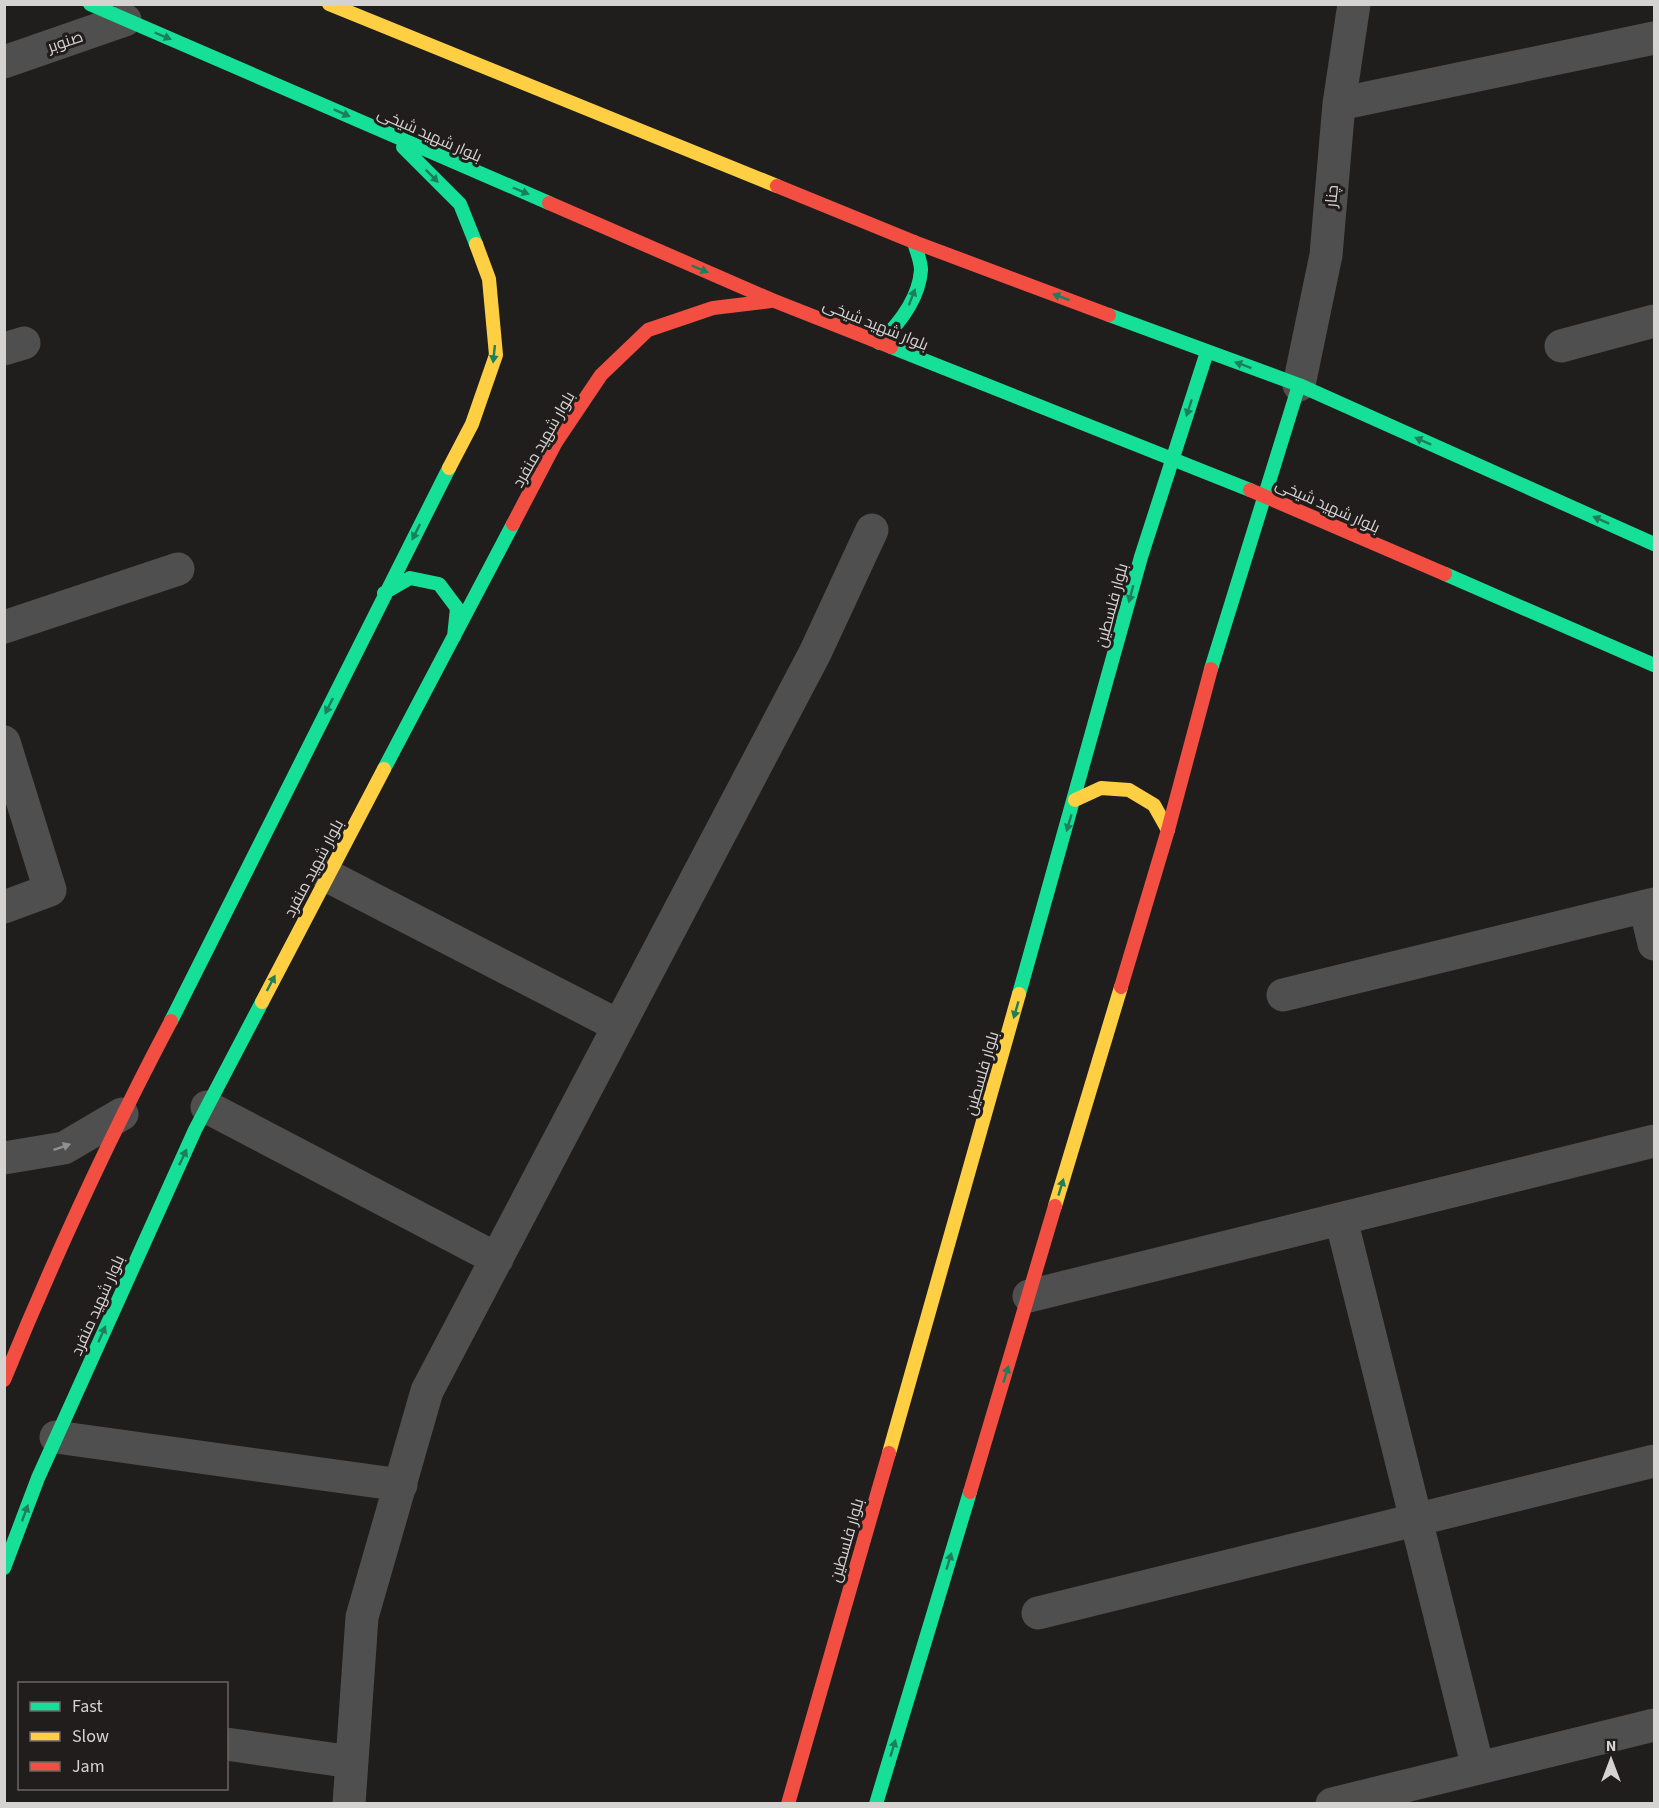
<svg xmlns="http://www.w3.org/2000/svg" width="1659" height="1808" font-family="'Source Sans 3',Cairo,sans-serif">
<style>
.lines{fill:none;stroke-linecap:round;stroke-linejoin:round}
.street{stroke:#4f4f4f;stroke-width:33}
.fast{stroke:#16e098;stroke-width:14}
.slow{stroke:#ffcf43;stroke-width:14}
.jam{stroke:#f24e42;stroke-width:14}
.oneway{fill:#1c7e5a}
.oneway2{fill:#929190}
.labels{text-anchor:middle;stroke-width:6;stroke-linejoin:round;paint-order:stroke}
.street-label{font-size:16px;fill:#d5d3d2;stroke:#211d1c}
</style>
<rect width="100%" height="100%" fill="#201e1d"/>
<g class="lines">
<path class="street" d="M4 62 125 20
M1339 104 1654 38
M1561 346 1654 321
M4 349 24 343
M1299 385 1326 255 1339 104 1354 4
M4 627 178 569
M4 742 50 890 4 907
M328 876 619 1026
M1645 906 1654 944
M1283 995 1654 904
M207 1107 497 1259
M4 1158 64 1148 122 1114
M1341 1219 1478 1768
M1029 1296 1654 1141
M56 1437 401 1485
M1038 1613 1654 1461
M226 1744 352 1762
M349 1804 362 1617 427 1391 815 653 872 530
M1332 1804 1654 1725"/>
<path class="fast" d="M90 4 549 203
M403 147 460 204 476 244
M1109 315 1299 385 1654 544
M879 343C899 324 919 299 921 270 921 261 916 250 914 242
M891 347 1250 490
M1445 574 1654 665
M384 593 410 578 439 584 457 608 454 637
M1211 669 1299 385
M384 769 513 524
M1019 994 1141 557 1207 352
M171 1021 449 468
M4 1568 38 1478 195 1130 262 1002
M876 1804 970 1492"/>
<path class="slow" d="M329 4 777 186
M449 468 472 424 496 355 489 279 476 244
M1075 800 1101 788 1129 790 1154 805 1168 830
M262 1002 384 769
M1055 1206 1121 987
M889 1453 1019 994"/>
<path class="jam" d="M777 186 914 242 1109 315
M549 203 772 300 891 347
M1250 490 1445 574
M513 524 556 442 601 375 648 330 713 308 771 301
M1121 987 1168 830 1211 669
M4 1380C54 1258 109 1138 171 1021
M970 1492 1055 1206
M788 1804 889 1453"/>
</g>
<defs><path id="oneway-solid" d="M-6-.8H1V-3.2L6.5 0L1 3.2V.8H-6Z" transform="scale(1.5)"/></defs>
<g class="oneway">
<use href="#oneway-solid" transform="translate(163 36) rotate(23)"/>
<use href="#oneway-solid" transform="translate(342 113) rotate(24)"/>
<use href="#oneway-solid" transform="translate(432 176) rotate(45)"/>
<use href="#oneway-solid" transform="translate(521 191) rotate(23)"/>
<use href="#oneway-solid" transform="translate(700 269) rotate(23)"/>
<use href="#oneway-solid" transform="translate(912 297) rotate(-69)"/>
<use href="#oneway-solid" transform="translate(1061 297) rotate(-159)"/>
<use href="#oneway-solid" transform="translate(494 354) rotate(96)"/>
<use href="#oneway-solid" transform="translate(1243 365) rotate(-160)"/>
<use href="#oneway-solid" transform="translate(1189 408) rotate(108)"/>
<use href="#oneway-solid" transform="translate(1423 441) rotate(-156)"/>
<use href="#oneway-solid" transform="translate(1601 520) rotate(-156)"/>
<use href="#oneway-solid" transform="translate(416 532) rotate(117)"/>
<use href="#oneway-solid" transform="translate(1131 594) rotate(105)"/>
<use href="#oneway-solid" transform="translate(329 706) rotate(116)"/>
<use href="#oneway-solid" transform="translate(1069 823) rotate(106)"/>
<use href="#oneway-solid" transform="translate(271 983) rotate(-62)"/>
<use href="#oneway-solid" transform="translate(1016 1010) rotate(106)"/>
<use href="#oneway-solid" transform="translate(183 1157) rotate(-65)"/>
<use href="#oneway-solid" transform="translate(1061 1187) rotate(-73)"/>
<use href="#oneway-solid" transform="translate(102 1334) rotate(-66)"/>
<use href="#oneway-solid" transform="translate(1006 1374) rotate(-73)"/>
<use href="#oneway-solid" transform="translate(25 1513) rotate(-70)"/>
<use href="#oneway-solid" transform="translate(949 1561) rotate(-73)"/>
<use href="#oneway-solid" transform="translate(893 1748) rotate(-73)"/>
</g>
<use class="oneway2" href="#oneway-solid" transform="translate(62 1147) rotate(-19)"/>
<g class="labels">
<g class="street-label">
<text transform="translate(65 41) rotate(-19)" y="6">صنوبر</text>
<text transform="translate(430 134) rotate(24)" y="6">بلوار شهید شیخی</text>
<text transform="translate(1331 196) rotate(-85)" y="6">چنار</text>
<text transform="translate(876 324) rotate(22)" y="6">بلوار شهید شیخی</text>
<text transform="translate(543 439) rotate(-60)" y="6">بلوار شهید منفرد</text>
<text transform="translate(1328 505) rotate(24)" y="6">بلوار شهید شیخی</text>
<text transform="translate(1111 605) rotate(-75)" y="6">بلوار فلسطین</text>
<text transform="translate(313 868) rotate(-62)" y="6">بلوار شهید منفرد</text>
<text transform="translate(981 1073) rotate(-74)" y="6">بلوار فلسطین</text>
<text transform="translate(97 1305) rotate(-66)" y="6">بلوار شهید منفرد</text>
<text transform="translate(846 1540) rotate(-74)" y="6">بلوار فلسطین</text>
</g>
</g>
<rect width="1659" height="1808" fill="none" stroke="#d5d3d2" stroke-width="12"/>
<rect x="18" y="1682" width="210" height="108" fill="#211d1c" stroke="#696665" stroke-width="1.5"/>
<rect x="30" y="1702" width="30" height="9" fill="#16e098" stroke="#696665" stroke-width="1.5"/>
<text x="72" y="1712" font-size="18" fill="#d5d3d2">Fast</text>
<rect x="30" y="1732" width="30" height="9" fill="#ffcf43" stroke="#696665" stroke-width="1.5"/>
<text x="72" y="1742" font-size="18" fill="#d5d3d2">Slow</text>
<rect x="30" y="1762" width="30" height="9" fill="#f24e42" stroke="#696665" stroke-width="1.5"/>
<text x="72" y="1772" font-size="18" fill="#d5d3d2">Jam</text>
<g transform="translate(1611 1760)" stroke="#211d1c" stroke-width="4.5" paint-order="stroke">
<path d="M0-4.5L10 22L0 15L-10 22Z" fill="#d5d3d2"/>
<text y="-9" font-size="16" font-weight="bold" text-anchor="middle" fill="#d5d3d2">N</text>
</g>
</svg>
